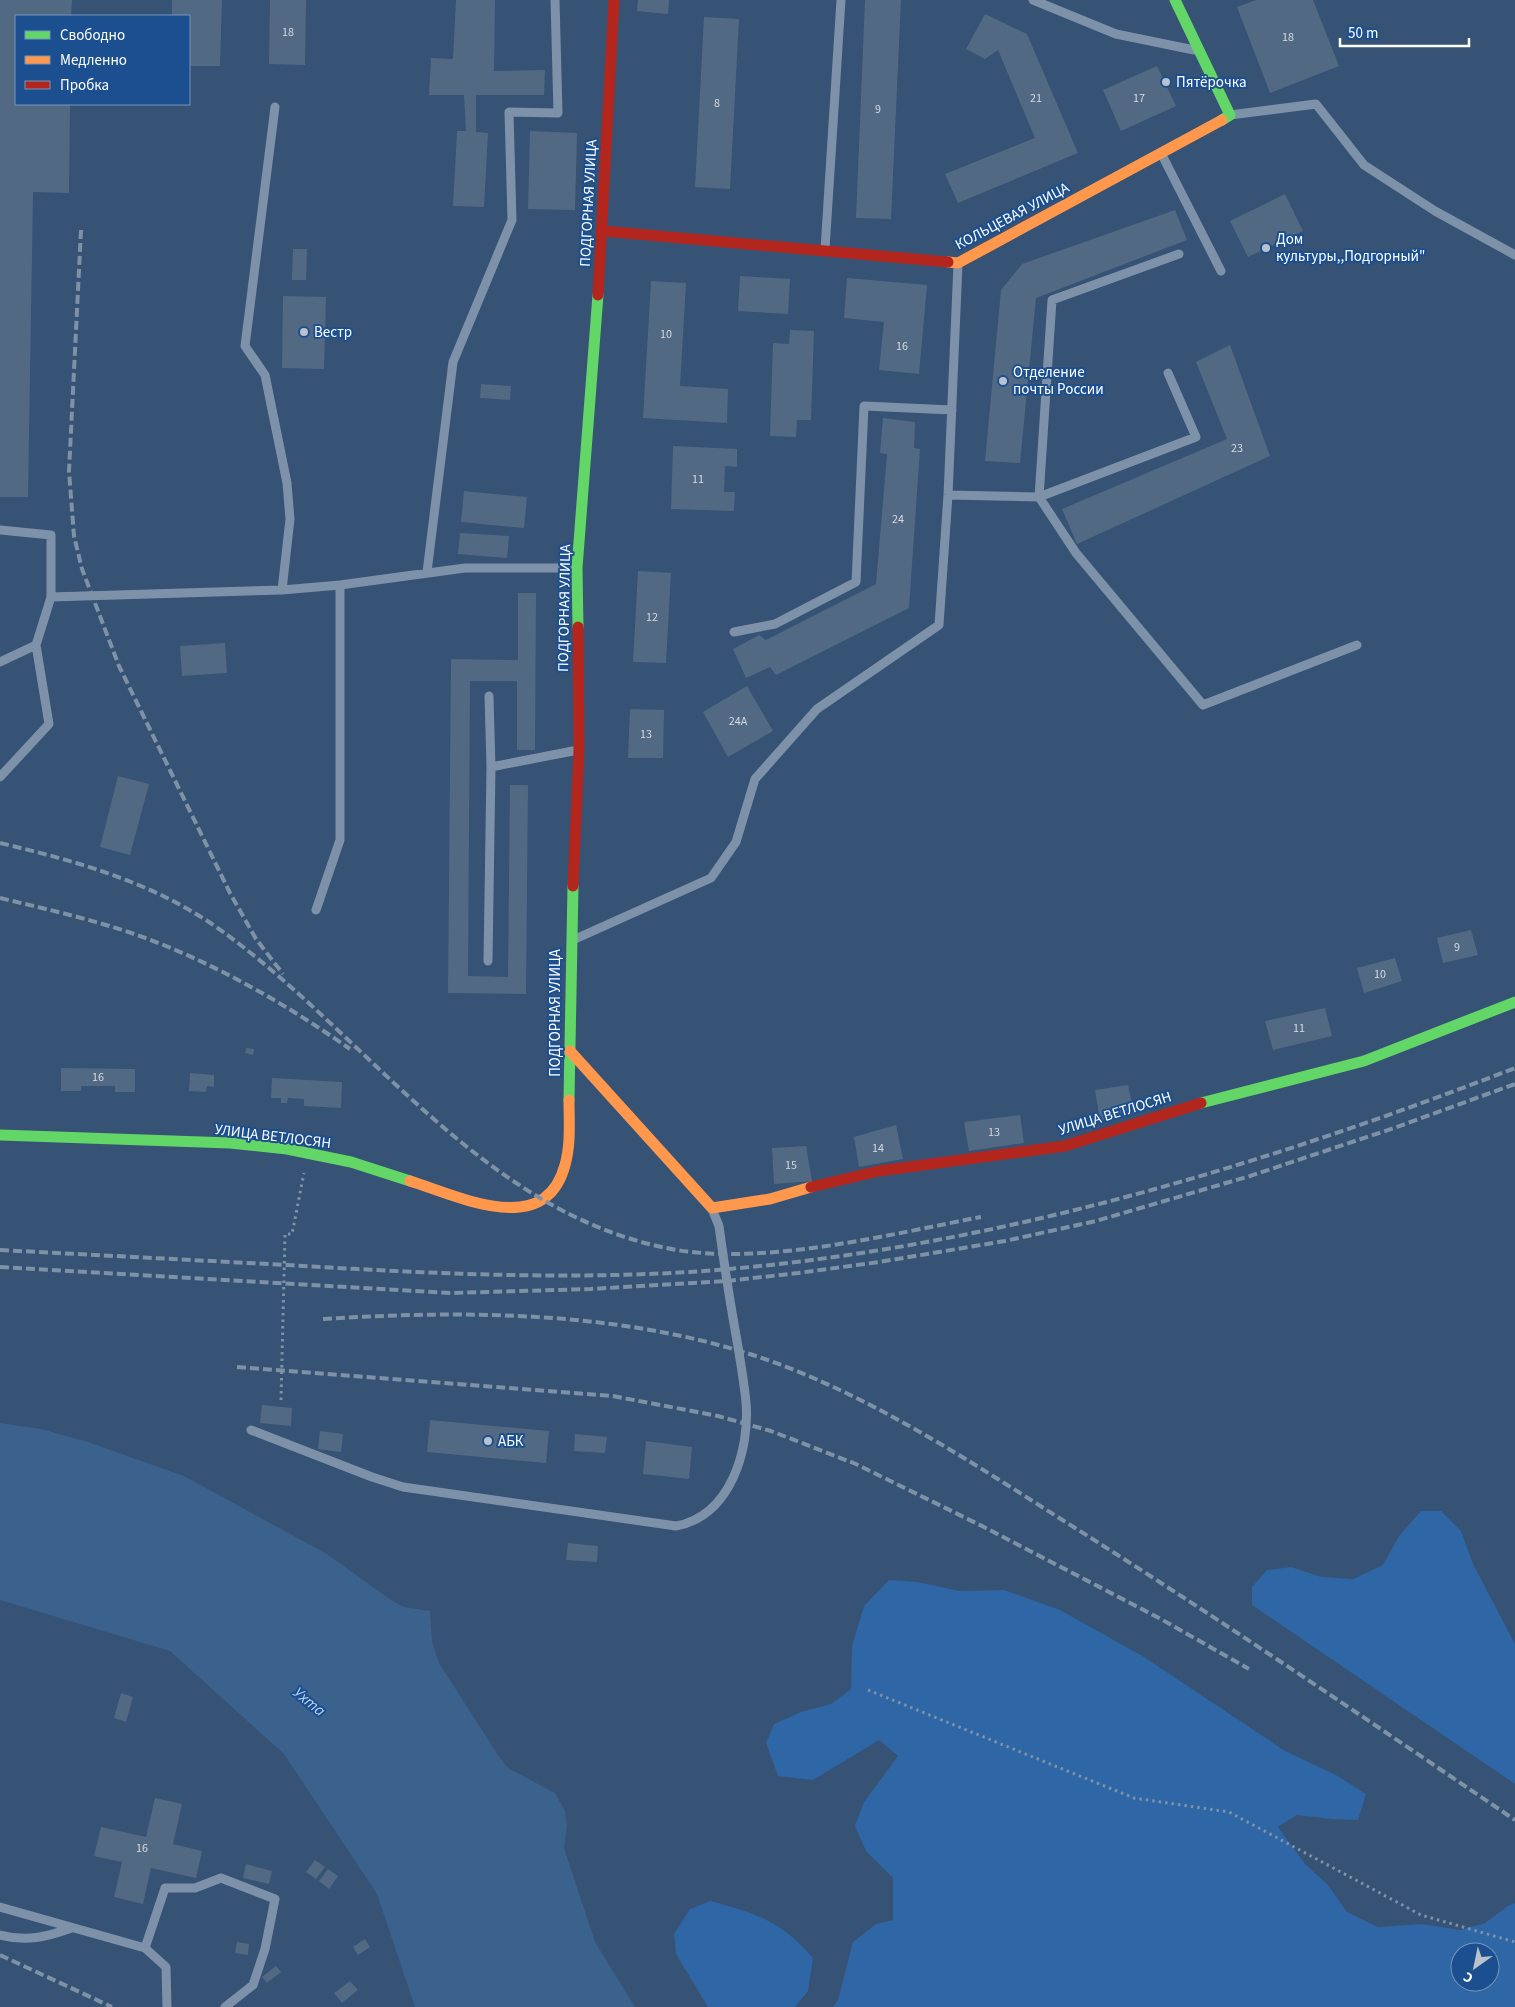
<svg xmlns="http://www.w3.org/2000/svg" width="1515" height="2007" font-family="'Source Sans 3',sans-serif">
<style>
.green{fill:#2f66a5;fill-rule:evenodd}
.water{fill:#3b618d}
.building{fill:#526984}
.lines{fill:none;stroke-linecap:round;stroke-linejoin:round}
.path{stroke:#7d92a8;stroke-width:3;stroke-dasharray:2.5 4;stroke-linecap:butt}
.lane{stroke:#7d92a8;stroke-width:9}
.fast{stroke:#63d668;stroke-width:11}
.slow{stroke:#ff974d;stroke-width:11}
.jam{stroke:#b3261e;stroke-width:11}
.rail{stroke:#7e92a7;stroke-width:4;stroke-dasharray:9 4;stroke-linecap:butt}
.poi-dot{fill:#b9c2ce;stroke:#1b4f8f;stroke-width:2}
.labels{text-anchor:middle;stroke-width:4;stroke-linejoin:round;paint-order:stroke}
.number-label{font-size:12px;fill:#d4dae0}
.poi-label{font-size:15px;fill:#fff;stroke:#1b4f8f;text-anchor:start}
.street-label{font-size:15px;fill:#fff;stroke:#1b4f8f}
.water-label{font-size:16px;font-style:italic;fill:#b5d3f5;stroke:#1b4f8f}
</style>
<rect width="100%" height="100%" fill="#365274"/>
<path class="green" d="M1421 1511H1441L1461 1531 1473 1564 1515 1644V1784L1252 1605V1587L1267 1570 1291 1567 1321 1577 1353 1579 1383 1565 1399 1536Z
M889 1580 917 1582 960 1591 1004 1590 1060 1610 1144 1657 1285 1751 1336 1775 1366 1794 1358 1820 1332 1819 1297 1815 1278 1827 1305 1864 1328 1885 1347 1912 1378 1927 1422 1924 1460 1930 1485 1923 1508 1906 1515 1903V2007H833L838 2000 853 1942 876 1924 893 1920V1878L866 1851 855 1826 864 1802 898 1756 879 1740 813 1780 778 1776 766 1743 774 1724 801 1712 831 1704 851 1689 852 1646 864 1606ZM1460 1952H1490V1982H1460Z
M710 1901C756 1913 781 1921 813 1958L808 1991 795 2007H708L676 1954 674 1934 690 1909Z"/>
<path class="water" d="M0 1423 41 1429 88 1442 184 1476 327 1554 391 1600 404 1607 430 1611 432 1642 439 1663 496 1752 508 1768 555 1793 565 1811 567 1826 564 1848 595 1942 635 2007H415L377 1894 284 1754 170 1651 0 1600Z"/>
<path class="building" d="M0 0H72L71 16H16V104H70L69 193 33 192 28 497H0Z
M172 0H222L220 66H189V16H172Z
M270 0H306L305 65 269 64Z
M456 0H495L494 71 545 70 544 95H476V132L488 133 484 207 453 206 457 131H466L464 95H429L431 58 453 59Z
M638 0H669L668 14 637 11Z
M865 0H901L891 219 856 218Z
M1256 0H1313L1339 66 1270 93 1237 7Z
M985 14 1027 34 1078 153 958 203 945 174 1035 138 998 50 985 59 966 49Z
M704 17 739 19 730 189 695 187Z
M1157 66 1176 106 1121 131 1103 90Z
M530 131 577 133 575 210 528 209Z
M1285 194 1303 231 1248 257 1230 221Z
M1175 210 1187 240 1036 298 1020 463 985 461 1001 290 1022 264Z
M293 249H307L306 280H292Z
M740 276 790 279 788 314 738 311Z
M847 278 927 285 919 374 879 370 884 322 844 318Z
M651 281 686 283 680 386 728 389 727 423 643 418Z
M283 296 326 297 324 369 282 368Z
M790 330 814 331 811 420H797L796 437 770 436 773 343 789 344Z
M1230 345 1270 456 1077 544 1062 509 1227 439 1196 362Z
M481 384 511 386 510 400 480 398Z
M883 418 915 422 914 448 920 449 909 608 776 675 770 667 746 678 733 649 759 635 766 640 876 584 887 454 880 453Z
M673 446 737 449V467L725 466 724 492H735L734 511 671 509Z
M464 491 527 497 524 528 461 522Z
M460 533 509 536 507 558 458 554Z
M638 571 671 573 666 663 633 662Z
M518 593H536L535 750H517V681H470L468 976 508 977 510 785H528L526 994 448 993 451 659 518 660Z
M225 643 227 673 182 676 180 646Z
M747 686 773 731 728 757 703 712Z
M630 709 664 710 663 758H628Z
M118 776 149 784 130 855 100 847Z
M1471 930 1478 955 1443 963 1437 938Z
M1395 958 1402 981 1364 993 1357 968Z
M1325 1008 1332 1036 1273 1050 1265 1021Z
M246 1048 254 1049 253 1055 245 1053Z
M61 1068 135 1069V1092H115V1086H81V1091H61Z
M190 1073 214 1075V1087L207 1086 206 1092 189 1091Z
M272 1078 342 1082 341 1108 304 1106V1099L288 1098 287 1103H281V1098H271Z
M1128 1085 1134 1113 1100 1121 1095 1090Z
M1020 1115 1024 1143 969 1151 964 1122Z
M896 1125 903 1159 859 1167 854 1137Z
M806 1146 812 1181 774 1184 772 1148Z
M262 1405 292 1408 291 1426 260 1423Z
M430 1420 549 1431 546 1463 427 1452Z
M320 1431 343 1434 341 1452 318 1449Z
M575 1434 607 1437 605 1453 574 1451Z
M646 1441 692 1447 689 1479 643 1474Z
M568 1543 598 1546 597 1562 566 1560Z
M121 1693 133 1697 126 1722 114 1718Z
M155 1798 182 1804 173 1844 202 1851 196 1878 151 1868 143 1904 114 1897 122 1862 94 1856 101 1827 146 1837Z
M315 1860 325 1867 316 1879 306 1872Z
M246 1864 272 1871 269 1884 243 1878Z
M328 1869 338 1876 329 1889 319 1881Z
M365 1939 370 1947 358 1955 353 1947Z
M237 1942 249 1944 248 1955 235 1953Z
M276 1966 281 1972 267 1983 262 1977Z
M350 1981 358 1990 342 2003 334 1993Z"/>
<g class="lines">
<path class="path" d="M281 1400 285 1234H292L304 1173
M868 1690 1134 1798 1229 1812 1421 1915 1515 1942"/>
<path class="lane" d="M1033 0 1116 34 1194 50
M275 107 245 346 265 375 287 483 290 519 282 590
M1230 115 1316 104 1364 165 1435 211 1515 255
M1162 155 1221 271
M825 249 841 0
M1168 373 1196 437 1039 497 1052 300 1179 254
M948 495 1039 497 1076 553 1203 705 1357 645
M0 530 51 535V597L36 645 0 662
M427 572 453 362 512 220 509 112 558 113 555 0
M51 597 282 590 340 585 465 568H577
M734 632 775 624 856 582 864 406 952 410
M491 767 578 750
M0 777 49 724 36 645
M316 910 340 840V585
M573 940 711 878 736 842 755 779 817 709 939 625 948 495 958 264
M488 961 491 767 489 696
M251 1430 372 1477 403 1487 676 1526C730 1516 750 1451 746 1402 743 1372 737 1342 732 1312 727 1283 723 1255 719 1226L712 1209
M0 1907 145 1948 166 1967 167 2007
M0 1935C27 1942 46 1937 72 1928
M145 1948 165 1888H195L221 1878 275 1899 265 1949 253 1985 225 2007"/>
<path class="fast" d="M1175 0 1230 115 1222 120
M578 627 577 568 598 295
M569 1100 573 886
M1201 1103 1364 1061 1515 1002
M0 1135 230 1143 287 1149 351 1162 410 1181"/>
<path class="slow" d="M948 262 958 263 1222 120
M570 1051 712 1208 770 1199 811 1187
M410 1181C458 1196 545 1240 565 1165 571 1144 569 1121 569 1100"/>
<path class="jam" d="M603 231 948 262
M598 295 614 0
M573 886 579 750 578 627
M811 1187 879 1171 1065 1146 1201 1103"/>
<path class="rail" d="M81 230 69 471 74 536 82 569 119 666 230 893 256 939 283 974
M0 843C80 862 159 884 226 934 373 1042 486 1217 677 1250 769 1265 891 1234 981 1217
M0 898C54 911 109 923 161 944 228 971 290 1007 350 1049
M0 1250C96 1255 191 1260 287 1265 421 1273 555 1280 690 1272 974 1253 1251 1170 1515 1068
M0 1267 450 1293 591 1289 727 1281 798 1273 879 1262 1005 1241 1096 1221 1250 1176 1394 1128 1515 1084
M323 1319C468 1310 620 1311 759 1357 868 1394 968 1460 1064 1521 1217 1617 1366 1719 1515 1820
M237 1367 613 1396 718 1416 771 1431 856 1464 984 1527 1159 1618 1249 1669
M0 1955 112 2007"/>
</g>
<g class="poi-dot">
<circle cx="1166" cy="82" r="5"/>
<circle cx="1266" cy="248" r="5"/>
<circle cx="304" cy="332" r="5"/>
<circle cx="1003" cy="381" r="5"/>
<circle cx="488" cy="1441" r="5"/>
</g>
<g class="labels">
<g class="number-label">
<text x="288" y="36">18</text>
<text x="1288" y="41">18</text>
<text x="1036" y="102">21</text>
<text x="1139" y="102">17</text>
<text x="717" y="107">8</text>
<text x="878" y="113">9</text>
<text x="666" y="338">10</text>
<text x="902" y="350">16</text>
<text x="1237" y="452">23</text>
<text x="698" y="483">11</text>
<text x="898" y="523">24</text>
<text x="652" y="621">12</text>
<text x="738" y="725">24А</text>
<text x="646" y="738">13</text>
<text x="1457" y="951">9</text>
<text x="1380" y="978">10</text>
<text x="1299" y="1032">11</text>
<text x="98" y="1081">16</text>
<text x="994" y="1136">13</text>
<text x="878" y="1152">14</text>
<text x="791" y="1169">15</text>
<text x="142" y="1852">16</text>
</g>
<g class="poi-label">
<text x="1176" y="87">Пятёрочка</text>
<text x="1276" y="244">Дом<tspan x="1276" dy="17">культуры,,Подгорный"</tspan></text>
<text x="314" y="337">Вестр</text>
<text x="1013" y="377">Отделение<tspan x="1013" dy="17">почты России</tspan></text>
<text x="498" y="1446">АБК</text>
</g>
<g class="street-label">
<text transform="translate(588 203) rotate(-87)" y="5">ПОДГОРНАЯ УЛИЦА</text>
<text transform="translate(1012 216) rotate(-28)" y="5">КОЛЬЦЕВАЯ УЛИЦА</text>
<text transform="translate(564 608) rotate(-89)" y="5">ПОДГОРНАЯ УЛИЦА</text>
<text transform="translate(555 1013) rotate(-90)" y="5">ПОДГОРНАЯ УЛИЦА</text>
<text transform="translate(1115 1113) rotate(-17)" y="5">УЛИЦА ВЕТЛОСЯН</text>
<text transform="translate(273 1136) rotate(7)" y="5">УЛИЦА ВЕТЛОСЯН</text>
</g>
<g class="water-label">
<text transform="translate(310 1701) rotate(39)" y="6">Ухта</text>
</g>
</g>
<rect x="15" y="15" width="175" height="90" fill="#1b4f8f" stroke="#7695bc"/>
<rect x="25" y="31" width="25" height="8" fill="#63d668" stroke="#7695bc"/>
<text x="60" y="40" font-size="15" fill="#ffffff">Свободно</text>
<rect x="25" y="56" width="25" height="8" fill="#ff974d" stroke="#7695bc"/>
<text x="60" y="65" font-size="15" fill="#ffffff">Медленно</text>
<rect x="25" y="81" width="25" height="8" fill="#b3261e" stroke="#7695bc"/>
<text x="60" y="90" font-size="15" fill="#ffffff">Пробка</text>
<g transform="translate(1475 1967) rotate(213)"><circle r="24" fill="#1b4f8f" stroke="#7695bc"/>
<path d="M0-4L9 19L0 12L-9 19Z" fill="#b9c2ce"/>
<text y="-8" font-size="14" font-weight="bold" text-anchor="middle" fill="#ffffff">С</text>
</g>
<path d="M1340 38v8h129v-8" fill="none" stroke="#ffffff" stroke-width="2.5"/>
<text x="1348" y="38" font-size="15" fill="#ffffff" stroke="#1b4f8f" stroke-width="4" paint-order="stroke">50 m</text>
</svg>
